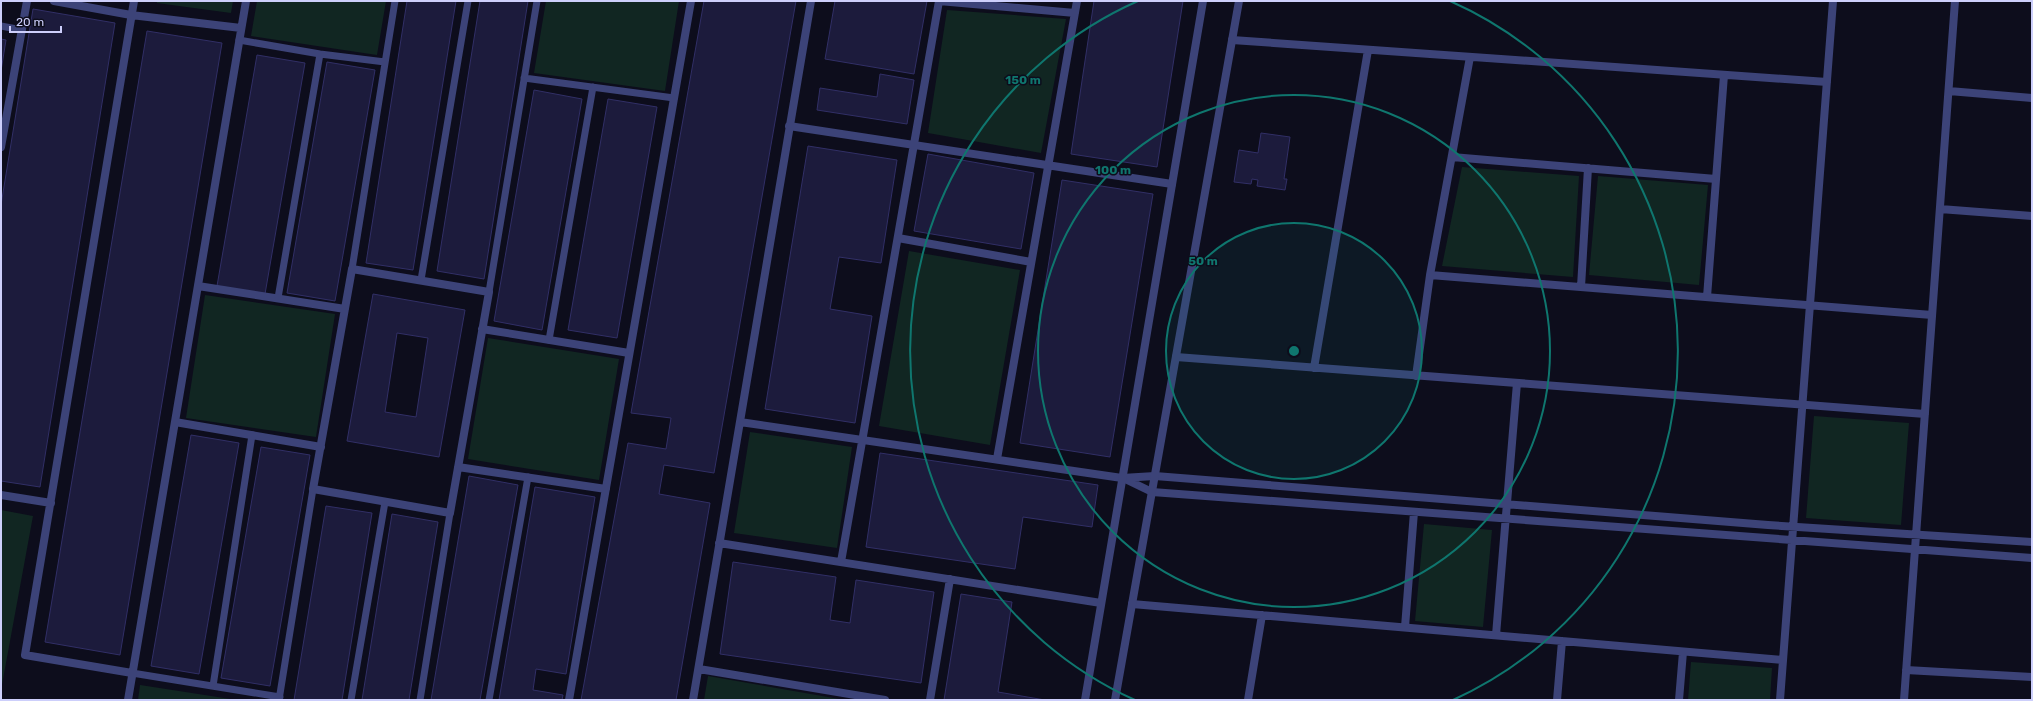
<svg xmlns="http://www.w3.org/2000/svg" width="2033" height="701" font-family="Rubik,sans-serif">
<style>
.green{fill:#112622}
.building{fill:#1c1b3c;stroke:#312f66;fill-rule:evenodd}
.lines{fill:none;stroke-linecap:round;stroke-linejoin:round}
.service{stroke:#3c4378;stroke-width:7}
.minor{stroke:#3c4378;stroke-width:8}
.tertiary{stroke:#3c4378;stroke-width:8}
.ring{fill:none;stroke:#0f766e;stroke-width:2}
.centre{fill:#0f766e;stroke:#0d0d1c;stroke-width:2}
.ring-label{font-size:12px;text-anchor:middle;font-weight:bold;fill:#0f766e;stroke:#0d0d1c;stroke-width:3;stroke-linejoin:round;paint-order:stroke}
</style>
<rect width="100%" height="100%" fill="#0d0d1c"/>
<path class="green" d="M157 1H233L231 13 157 3Z
M257 1H386L377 55 251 36Z
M546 1H679L665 91 534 73Z
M947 10 1066 19 1041 153 928 133Z
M1462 167 1579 176 1573 277 1442 266Z
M1598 176 1708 185 1699 285 1589 275Z
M909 251 1020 270 990 445 879 426Z
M205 295 335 314 316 437 186 418Z
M488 338 619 359 599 480 468 459Z
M1814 416 1909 423 1901 525 1806 518Z
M750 432 852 447 837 548 734 533Z
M1 510 33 516 1 690Z
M1424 524 1492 530 1483 627 1415 621Z
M1691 662 1772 668 1770 700H1688Z
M708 676 845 700H704Z
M140 685 237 700H138Z"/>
<path class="building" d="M407 1H456L413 270 366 263Z
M480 1H528L484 279 437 271Z
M704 1H796L714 473 664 465 659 494 710 503 676 700H581L628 443 666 449 671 418 631 413Z
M835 1H927L914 74 825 59Z
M1094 1H1183L1157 167 1071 154Z
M33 9 115 23 40 487 1 481V205Z
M147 31 222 43 120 655 45 642Z
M1 39 6 40 1 71Z
M257 55 305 63 265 294 217 286Z
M327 62 375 70 335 301 287 293Z
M880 74 914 80 907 124 817 110 820 88 877 97Z
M534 90 582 99 542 330 494 321Z
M608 99 657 107 617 338 568 330Z
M1261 133 1290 137 1284 179H1287L1285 190 1257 186 1258 180 1252 179 1251 184 1234 182 1239 150 1258 153Z
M808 146 897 160 881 263 839 257 830 309 872 316 855 423 765 409Z
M928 154 1034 173 1021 249 914 231Z
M1062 180 1153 194 1110 457 1020 443Z
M373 294 465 310 439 457 347 441ZM397 333 428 338 416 417 385 412Z
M191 435 239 443 199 674 151 666Z
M261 447 310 455 270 686 221 678Z
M880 453 1098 485 1092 527 1023 517 1015 569 866 547Z
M469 476 518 485 480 700H431Z
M535 487 595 497 566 674 536 669 533 690 563 695 562 700H499Z
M326 506 372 513 342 700H294Z
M392 514 438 522 409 700H362Z
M733 562 836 577 830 620 850 623 856 580 934 592 921 683 720 654Z
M961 594 1012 602 998 692 1045 700H944Z"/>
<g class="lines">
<path class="service" d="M1 26 22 30
M239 40 320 54 385 62
M524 78 674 98
M352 269 395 1
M421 280 468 1
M489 292 537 1
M278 298 320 54
M549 340 593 87
M132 673 280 697
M213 686 252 435
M279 700 313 489
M351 700 385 502
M420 700 450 513
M489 700 528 477"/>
<path class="minor" d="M54 1 131 15 241 28
M939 1 1075 13
M1232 40 1827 82
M1949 91 2032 98
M789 126 1172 184
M1 147 27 1
M1452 157 1716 179
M1940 209 2032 216
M898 238 1031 262
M352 269 489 292 450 513 313 489Z
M1430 275 1932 315
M198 286 345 309
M1581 287 1588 168
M1707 297 1724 75
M482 329 629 353
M1176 357 1925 414
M1314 368 1368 50
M1416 376 1430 275 1470 57
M175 422 321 447
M740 422 1122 478 1155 476 1768 525 2032 542
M997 459 1077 1
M458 467 606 489
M1123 478 1152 492 2032 558
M1 495 51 503
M719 543 1101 603
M841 562 939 1
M1132 604 1783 660
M1405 627 1414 512
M1496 635 1517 383
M699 669 885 700
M1906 670 2032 677
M132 673 25 655 134 1
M128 700 246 1
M569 700 691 1
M693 700 811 1
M930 700 950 579
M1248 700 1262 615
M1557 700 1562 641
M1679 700 1683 652
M1780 700 1833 1
M1904 700 1955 1"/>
<path class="tertiary" d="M1085 700 1203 1
M1115 700 1239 1"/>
</g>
<circle cx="1294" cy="351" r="128" fill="#0f766e" fill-opacity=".12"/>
<g class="ring">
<circle cx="1294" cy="351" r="128"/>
<circle cx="1294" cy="351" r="256"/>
<path d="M1135 700A383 383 0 0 1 1138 1M1450 1A383 383 0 0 1 1453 700"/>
</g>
<circle cx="1294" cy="351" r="6" class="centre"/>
<g class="ring-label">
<text x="1023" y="84">150 m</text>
<text x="1113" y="174">100 m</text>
<text x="1203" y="265">50 m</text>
</g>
<rect width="2033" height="701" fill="none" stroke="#cdcffb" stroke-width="4"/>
<path d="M10 26v6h51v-6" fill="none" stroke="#cdcffb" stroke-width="2"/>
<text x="16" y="26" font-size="12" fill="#cdcffb" stroke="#0d0d1c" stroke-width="3" paint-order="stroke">20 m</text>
</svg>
